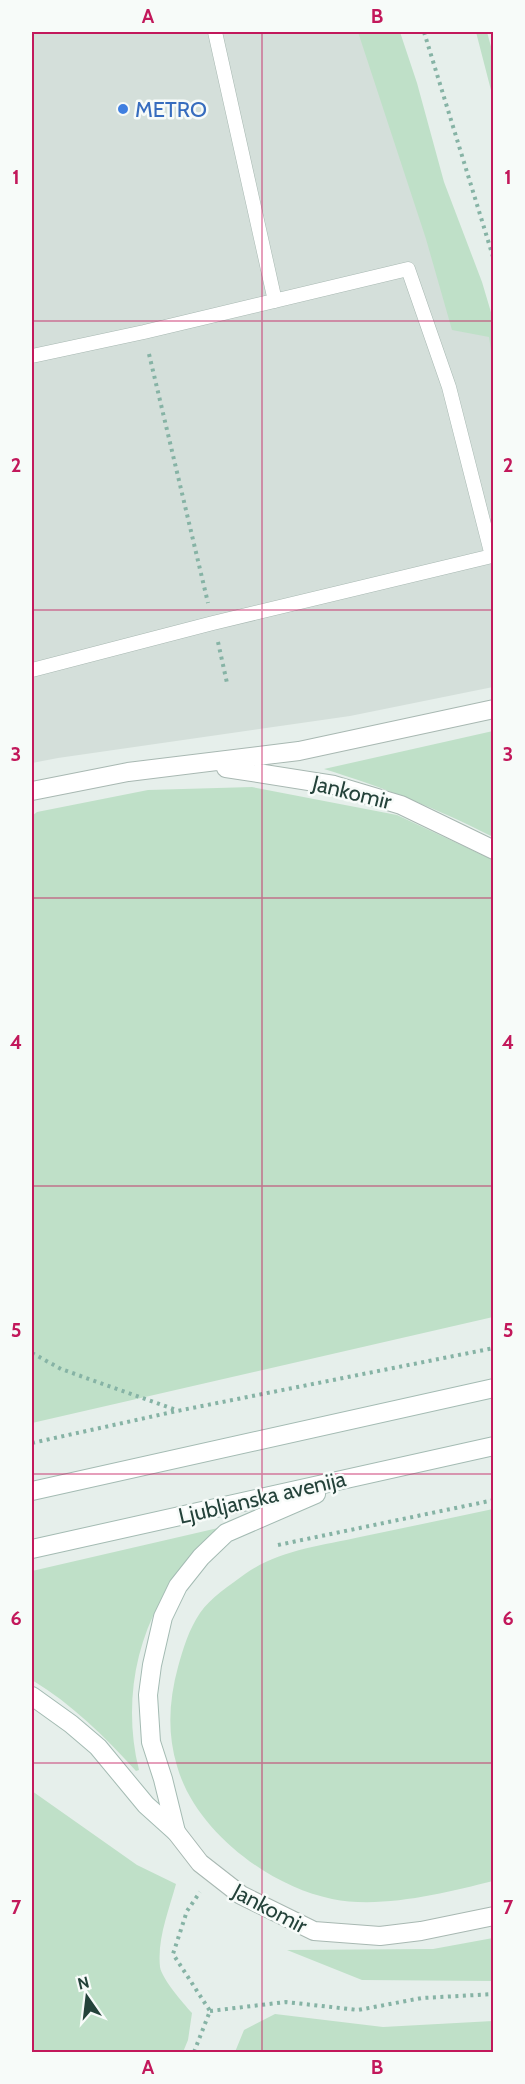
<svg xmlns="http://www.w3.org/2000/svg" width="525" height="2084" font-family="Cabin,sans-serif">
<style>
.built{fill:#d4dfda}
.grass{fill:#bfe0c8}
.lines{fill:none;stroke-linecap:round;stroke-linejoin:round}
.service-casing{stroke:#a8b8b2;stroke-width:15}
.minor-casing{stroke:#a8b8b2;stroke-width:20}
.secondary-casing{stroke:#a4bbb3;stroke-width:20}
.path{stroke:#86b3a5;stroke-width:4;stroke-dasharray:3 4.5;stroke-linecap:butt}
.service{stroke:#fff;stroke-width:14}
.minor{stroke:#fff;stroke-width:18}
.secondary{stroke:#fff;stroke-width:18}
.grid{fill:none;stroke:#c2185b;stroke-width:1.5;stroke-opacity:0.55}
.shop-dot{fill:#3f7fe0;stroke:#f7fbf9;stroke-width:2}
.labels{text-anchor:middle;stroke-width:5;stroke-linejoin:round;paint-order:stroke}
.shop-label{font-size:22px;fill:#366cbe;stroke:#f7fbf9;text-anchor:start}
.street-label{font-size:22px;fill:#24423a;stroke:#f7fbf9}
.neatline{fill:none;stroke:#c2185b;stroke-width:2}
.grid-label{font-size:20px;text-anchor:middle;font-weight:bold;fill:#c2185b}
</style>
<rect width="100%" height="100%" fill="#e6efeb"/>
<path class="built" d="M32 32H373L494 345 493 687 350 716 58 758 32 763Z"/>
<path class="grass" d="M358 32H400L417 83 444 182 482 282 493 319V364L489 337 452 330 426 239Z
M476 32H487L493 54V98Z
M493 731V837C436 808 385 788 324 769Z
M252 787 397 815 493 860V1317L32 1423V816L37 812 148 790Z
M493 1509V1881C445 1893 382 1909 332 1899 268 1886 195 1830 177 1766 167 1733 169 1700 178 1667 183 1649 189 1629 200 1613 210 1598 230 1585 245 1574 279 1550 320 1546 360 1537 405 1528 449 1518 493 1509Z
M231 1525C213 1543 188 1562 172 1582 167 1588 164 1596 160 1602 132 1653 125 1714 139 1770L136 1771C105 1737 72 1704 32 1680V1571Z
M32 1791 137 1865 176 1884C169 1910 157 1939 160 1967 162 1979 183 2003 192 2013L188 2040 183 2052H32Z
M493 1938V1981L362 1980 287 1950 433 1949Z
M275 2014 383 2027 493 2021V2052H235L244 2030Z"/>
<g class="lines">
<g class="service-casing">
<path id="service" d="M215 32 275 301
M32 356 144 332 408 269 449 387 492 556 213 623 32 670"/>
</g>
<g class="minor-casing">
<path id="minor" d="M226 768 334 785 401 805 494 850
M32 791 128 772 299 751 494 709
M176 1832 200 1863 241 1895 314 1931 380 1936 421 1931 494 1916"/>
</g>
<g class="secondary-casing">
<path id="secondary" d="M32 1491 494 1388
M32 1549 494 1446
M32 1696 71 1724 98 1747 146 1805 176 1832
M176 1832 163 1779 151 1742 148 1695 152 1665 163 1617 178 1586 201 1557 226 1533 316 1494"/>
</g>
<path class="path" d="M424 32 494 260
M149 354 208 603
M218 642 227 683
M32 1353 61 1369 176 1410
M32 1443 177 1411 494 1348
M278 1545 494 1500
M210 2011 286 2002 358 2010 422 1998 494 1994
M194 2052 210 2011 173 1954 187 1911 200 1892"/>
<use href="#service" class="service"/>
<use href="#minor" class="minor"/>
<use href="#secondary" class="secondary"/>
</g>
<path class="grid" d="M262 32V2052M32 321H494M32 610H494M32 898H494M32 1186H494M32 1474H494M32 1763H494"/>
<circle class="shop-dot" cx="123" cy="109" r="6"/>
<g class="labels">
<g class="shop-label">
<text x="135" y="117">METRO</text>
</g>
<g class="street-label">
<text transform="translate(352 792) rotate(14)" y="8">Jankomir</text>
<text transform="translate(262 1497) rotate(-13)" y="8">Ljubljanska avenija</text>
<text transform="translate(270 1908) rotate(28)" y="8">Jankomir</text>
</g>
</g>
<rect width="525" height="2084" fill="none" stroke="#f7fbf9" stroke-width="66"/>
<g transform="translate(87 1997) rotate(346)" stroke="#f7fbf9" stroke-width="4.5" paint-order="stroke">
<path d="M0-4.5L10 22L0 15L-10 22Z" fill="#24423a"/>
<text y="-9" font-size="16" font-weight="bold" text-anchor="middle" fill="#24423a">N</text>
</g>
<rect x="33" y="33" width="459" height="2018" class="neatline"/>
<g class="grid-label">
<text x="148" y="23">A</text>
<text x="377" y="23">B</text>
<text x="16" y="184">1</text>
<text x="508" y="184">1</text>
<text x="16" y="472">2</text>
<text x="508" y="472">2</text>
<text x="16" y="761">3</text>
<text x="508" y="761">3</text>
<text x="16" y="1049">4</text>
<text x="508" y="1049">4</text>
<text x="16" y="1337">5</text>
<text x="508" y="1337">5</text>
<text x="16" y="1625">6</text>
<text x="508" y="1625">6</text>
<text x="16" y="1914">7</text>
<text x="508" y="1914">7</text>
<text x="148" y="2074">A</text>
<text x="377" y="2074">B</text>
</g>
</svg>
